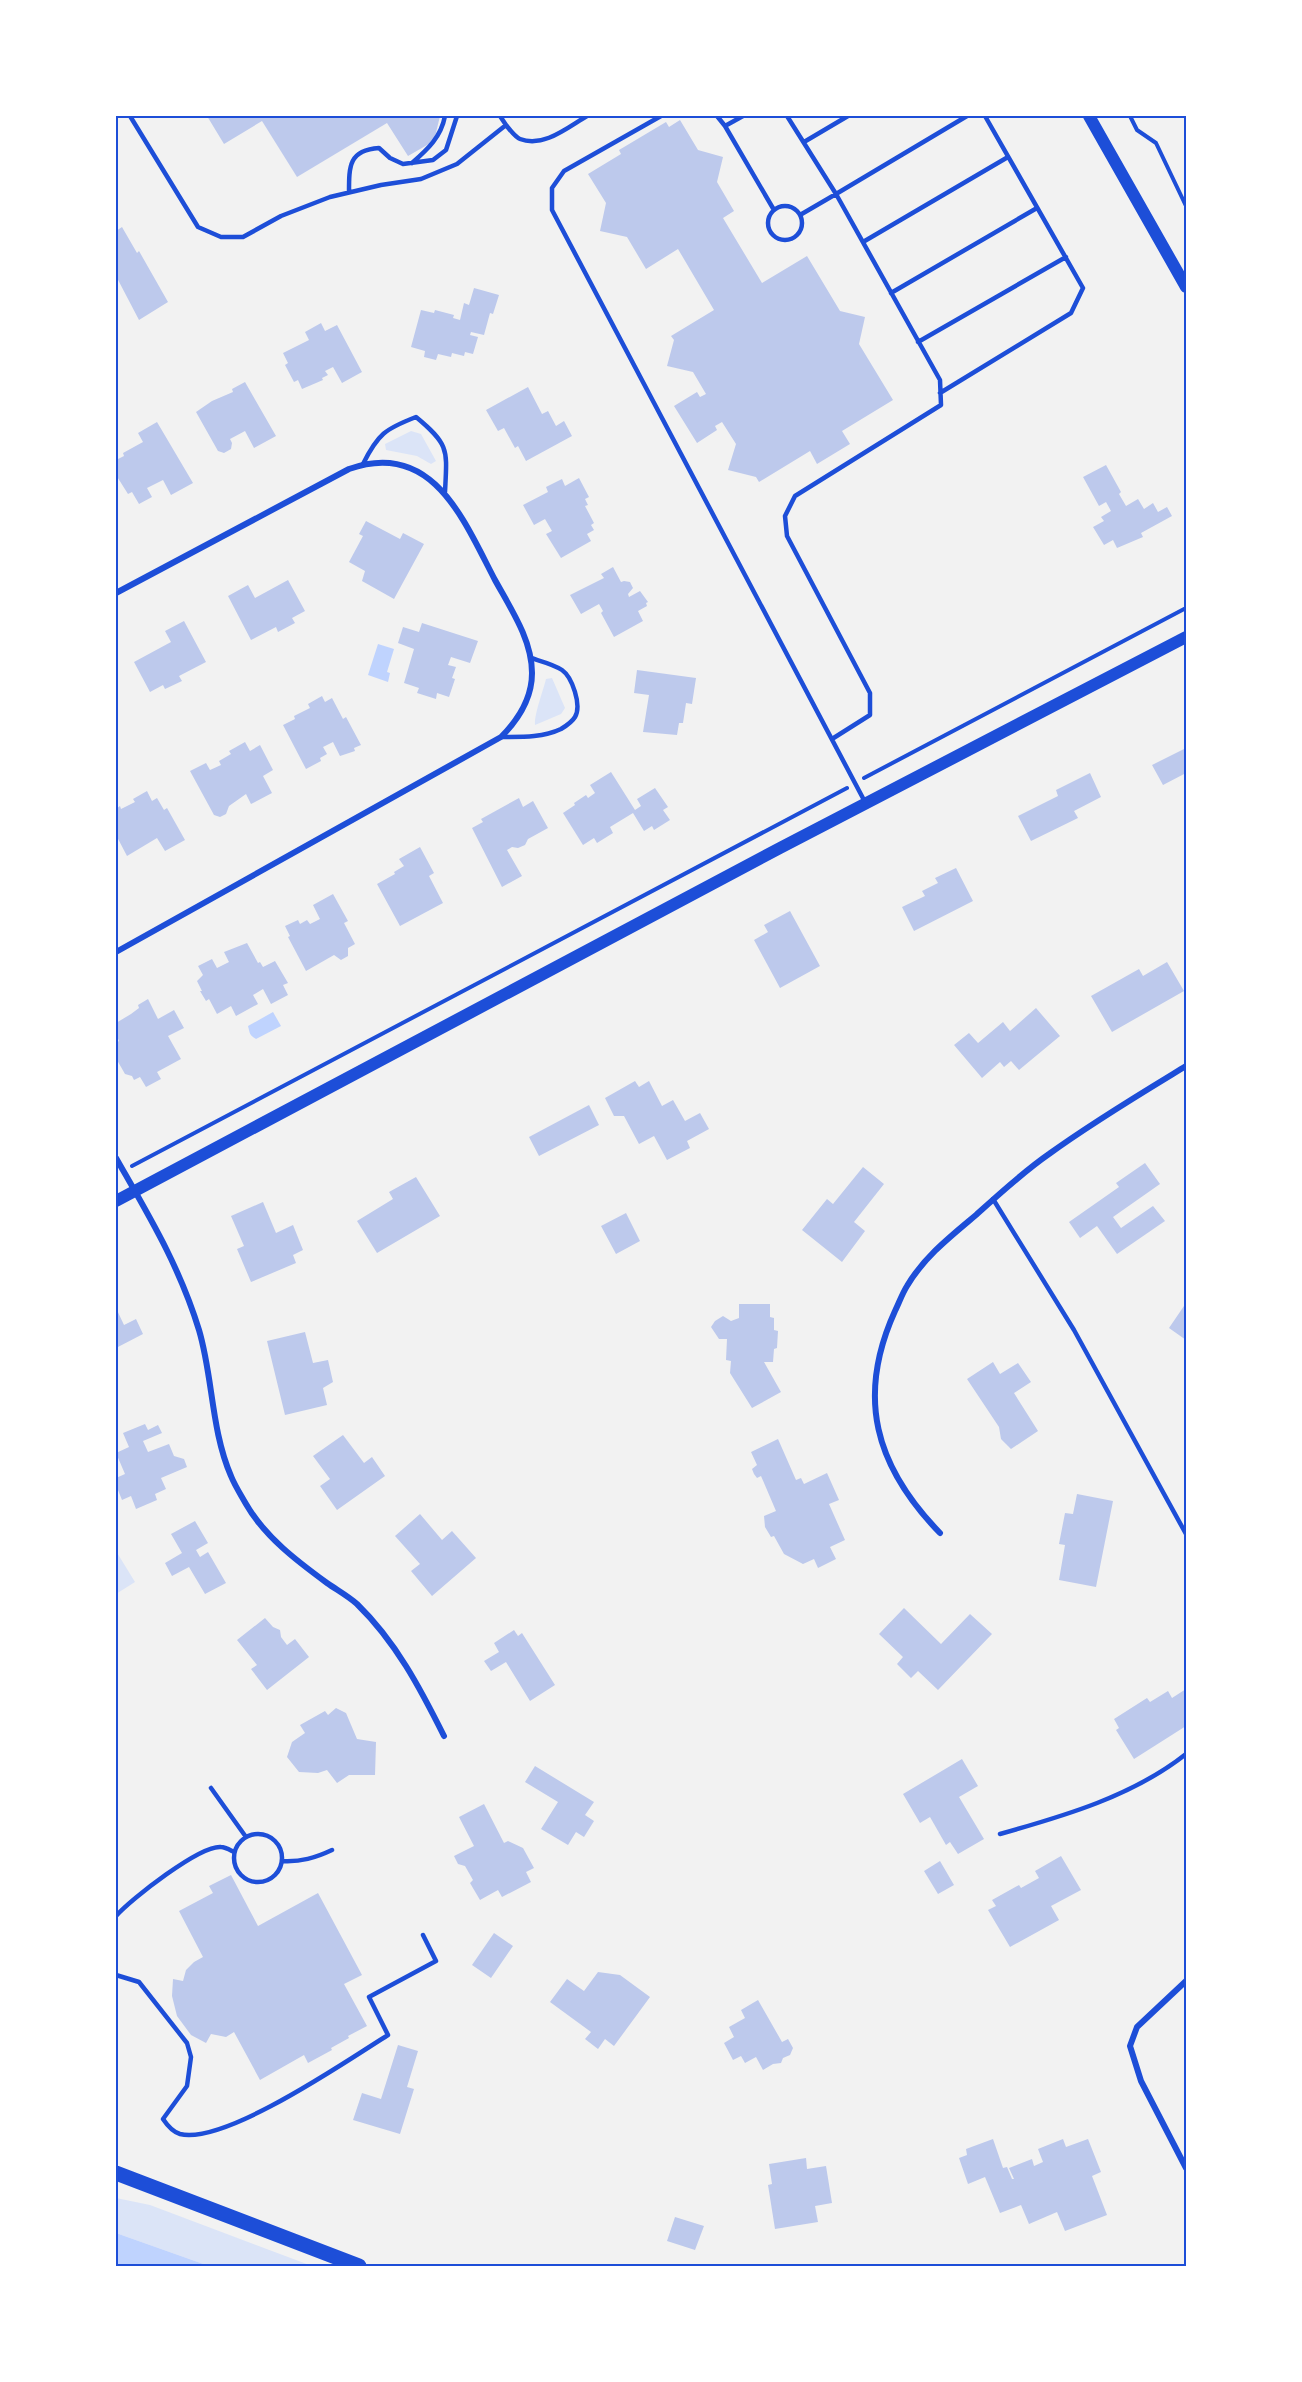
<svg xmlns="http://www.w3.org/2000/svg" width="1302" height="2382" font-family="'Roboto Condensed',sans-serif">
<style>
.green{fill:#dbe4f7}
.water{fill:#bfd3fe}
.building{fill:#bdc9ec}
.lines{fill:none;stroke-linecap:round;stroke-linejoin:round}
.path{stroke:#1d4ed8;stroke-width:4}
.service{stroke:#1d4ed8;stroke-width:4.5}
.minor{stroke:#1d4ed8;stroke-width:6}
.secondary{stroke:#1d4ed8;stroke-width:12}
.primary{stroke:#1d4ed8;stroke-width:15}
.neatline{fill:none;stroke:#1d4ed8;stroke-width:2}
</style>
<rect width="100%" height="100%" fill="#f2f2f2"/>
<path class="green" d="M411 431 421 434 436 461 431 464 417 456 386 450 385 444Z
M552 678 565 708 561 714 535 725C534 715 543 691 546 679Z
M116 1551 135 1582 116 1594Z
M116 2198 150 2205 312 2266H209L116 2233Z"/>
<path class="water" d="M378 644 394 649 387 672 390 673 388 682 368 675Z
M273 1012 281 1026 256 1039C249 1035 250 1033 248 1026Z
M116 2233 209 2266H116Z"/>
<path class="building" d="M207 116H440L434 141 408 156 387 123 297 177 262 121 224 144Z
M680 120 698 150 723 157 717 182 734 211 723 218 762 283 807 256 840 311 865 317 859 344 893 400 842 431 850 444 817 464 810 451 759 482 756 477 728 470 736 444 722 422 715 426 717 430 697 443 674 406 697 392 700 397 706 394 693 372 667 366 674 340 671 336 714 310 678 249 646 269 627 237 600 231 606 203 588 174 621 154 619 150 666 122 669 127Z
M122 227 137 253 139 251 168 302 139 320 116 276V231Z
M474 288 499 295 493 314 490 313 484 335 471 332 470 335 478 337 473 354 465 352 464 356 452 353 451 357 438 354 436 360 424 357 425 351 411 347 421 310 434 313 435 310 454 315 453 318 460 320 464 303 469 305Z
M321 323 325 331 337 325 362 372 342 383 333 367 325 371 328 375 322 378 323 380 302 389 298 380 294 382 285 365 288 363 283 353 309 340 305 332Z
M245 382 276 436 254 448 245 431 230 439 232 443 231 449 224 453 218 451 196 412 212 401 233 392 232 389Z
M528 387 542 414 548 411 556 426 564 421 572 436 526 461 518 446 515 448 504 428 498 431 486 410Z
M157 422 193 483 171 495 163 480 147 488 152 497 139 504 132 492 128 494 116 475V460L124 456 123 453 143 442 138 433Z
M1106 465 1121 492 1119 494 1126 506 1138 499 1144 509 1153 503 1158 512 1167 507 1172 516 1141 533 1143 537 1117 548 1113 540 1104 545 1093 527 1104 521 1101 517 1111 511 1106 502 1099 506 1083 477Z
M579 478 589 497 585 499 588 505 585 506 594 523 591 525 594 530 587 534 591 541 561 558 546 534 552 531 545 519 534 525 523 505 548 492 546 487 562 479 565 486Z
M366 521 400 539 403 533 424 544 394 599 362 581 365 571 349 562 363 536 359 534Z
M613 567 621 582 624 581 630 582 633 588 628 594 629 597 640 591 648 602 646 603 647 606 638 611 643 621 614 637 601 613 603 611 599 604 581 614 570 595 604 578 601 574Z
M288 580 305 611 292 618 295 623 278 632 276 627 251 640 228 596 248 585 255 598Z
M184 621 206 662 179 676 182 681 165 689 163 685 150 692 134 662 171 642 165 631Z
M422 623 478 641 470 663 451 657 448 665 456 667 452 678 455 679 449 697 437 693 436 699 417 693 419 688 404 683 414 649 398 643 403 627 419 632Z
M637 670 696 678 692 704 686 703 683 723H679L677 735 643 732 649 695 634 693Z
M322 696 325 702 332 698 343 719 346 717 361 745 354 748 355 751 340 756 333 742 323 747 327 754 320 758 321 761 306 769 283 725 295 719 294 716 310 708 308 704Z
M245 742 250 751 260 745 273 770 263 776 272 793 251 804 246 794 229 806 226 814 220 817 214 815 190 771 206 763 210 770 221 765 219 761 231 754 229 751Z
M1186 748V773L1163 785 1152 765Z
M611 772 635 810 641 806 637 799 655 788 668 807 663 810 670 820 654 830 652 826 644 831 633 813 610 827 613 833 597 843 594 838 583 845 563 813 575 805 574 803 586 795 588 798 595 793 590 785Z
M1090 773 1101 797 1074 811 1078 818 1031 841 1018 816 1058 796 1056 790Z
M147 791 152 801 157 798 164 810 167 808 185 840 165 851 157 838 127 856 116 835V809L120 806 121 809 135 802 133 799Z
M519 798 523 807 533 801 548 828 528 839 525 845 518 848 512 847 507 850 522 876 502 887 472 828 483 822 481 819Z
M420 847 434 873 429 876 443 903 400 926 377 884 395 874 394 872 404 866 399 859Z
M956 868 973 901 914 931 902 907 925 896 922 891 938 883 935 878Z
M333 894 348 921 344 923 355 944 348 948V956L341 960 334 955 306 971 288 937 290 936 285 926 298 920 300 924 307 920 310 924 320 919 313 905Z
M790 911 820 966 780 988 754 940 768 932 764 925Z
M247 943 258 963 260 962 263 967 275 961 288 983 283 985 288 995 271 1004 263 989 253 995 258 1004 236 1016 231 1006 217 1014 209 999 206 1001 200 991H202L197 981 203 975 198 966 212 959 217 968 229 962 224 952Z
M1167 962 1184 991 1112 1032 1091 996 1139 969 1143 976Z
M148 999 158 1019 174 1010 184 1028 168 1036 181 1059 157 1072 161 1079 146 1087 140 1077 134 1080 132 1076 125 1074 117 1060 116 1061V1043L119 1041 116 1034V1023L131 1014 139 1008 138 1005Z
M1036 1008 1060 1036 1019 1070 1011 1061 1004 1067 1000 1062 982 1078 954 1045 969 1033 978 1043 1003 1022 1010 1031Z
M635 1081 639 1087 649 1081 662 1106 673 1100 685 1121 700 1113 709 1129 687 1141 690 1148 667 1160 654 1136 639 1144 624 1116H614L605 1098Z
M589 1105 599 1125 539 1156 529 1137Z
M1145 1163 1160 1184 1113 1217 1121 1228 1153 1206 1165 1221 1117 1254 1097 1226 1080 1238 1069 1222 1119 1187 1116 1183Z
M863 1167 884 1184 854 1222 865 1231 842 1262 802 1230 827 1199 833 1204Z
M416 1177 440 1216 377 1253 357 1221 393 1199 389 1192Z
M263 1202 276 1233 293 1225 303 1250 293 1255 296 1263 251 1282 237 1249 244 1246 231 1216Z
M626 1213 640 1241 616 1254 601 1226Z
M1186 1303V1340L1169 1328Z
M739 1304H770V1317L774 1318V1330L778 1331 777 1348 774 1349 773 1362H764L781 1392 752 1408 730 1373 731 1361 726 1360 727 1339H719L711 1327 715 1321 723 1316 731 1321 739 1318Z
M116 1308 124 1325 136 1319 143 1334 116 1348Z
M305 1332 313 1363 328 1360 333 1382 323 1388 327 1405 285 1415 267 1341Z
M993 1362 1000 1374 1018 1363 1031 1382 1014 1393 1038 1431 1011 1449 1001 1439 999 1427 967 1379Z
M145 1424 148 1430 158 1425 162 1433 143 1441 148 1452 169 1444 174 1456 184 1459 187 1467 161 1478 166 1489 155 1494 157 1500 136 1509 131 1496 122 1500 116 1485V1478L125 1474 116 1453 129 1447 123 1433Z
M343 1435 364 1463 372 1457 385 1476 337 1510 320 1486 330 1479 313 1456Z
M778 1439 796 1480 801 1478 804 1484 827 1473 839 1500 829 1504 845 1540 830 1547 836 1559 818 1568 814 1559 803 1564 784 1554 774 1536 771 1537 765 1527 764 1516 776 1511 761 1476 757 1478 754 1474 752 1469 757 1465 751 1452Z
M1077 1494 1113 1501 1096 1587 1059 1580 1065 1545 1059 1544 1065 1513 1073 1514Z
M420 1514 442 1540 452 1531 476 1558 432 1596 411 1571 420 1564 395 1536Z
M195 1521 208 1543 196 1550 200 1557 208 1552 226 1583 205 1594 189 1567 172 1576 165 1563 182 1553 171 1534Z
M904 1608 941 1644 970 1614 992 1634 938 1690 918 1671 911 1678 897 1664 903 1657 879 1634Z
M265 1618 273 1627 280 1630 281 1637 287 1645 295 1639 309 1657 267 1690 251 1669 257 1665 237 1640Z
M514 1630 518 1636 522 1633 555 1685 530 1701 506 1662 491 1671 484 1661 499 1652 494 1643Z
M1186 1689V1726L1134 1759 1116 1730 1119 1728 1114 1719 1147 1698 1150 1702 1168 1691 1172 1698Z
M336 1708 346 1713 357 1739 376 1742 375 1775H349L337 1783 327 1770 318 1773 299 1772 287 1757 292 1742 305 1733 300 1725 325 1711 328 1715Z
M962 1759 978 1786 959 1797 984 1839 958 1854 950 1842 946 1845 930 1817 920 1823 903 1794Z
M535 1766 594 1802 585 1815 594 1821 584 1837 576 1832 568 1845 541 1829 558 1802 525 1782Z
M484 1804 504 1843 508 1841 523 1848 534 1868 526 1872 531 1882 502 1897 498 1890 480 1900 470 1883 473 1880 465 1866 458 1864 454 1856 474 1846 459 1817Z
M1061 1856 1081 1890 1051 1906 1059 1920 1010 1947 988 1910 996 1906 992 1900 1019 1885 1021 1888 1039 1878 1035 1871Z
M940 1861 954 1885 938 1894 924 1871Z
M231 1875 258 1926 318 1893 362 1975 344 1984 367 2026 348 2036 349 2038 331 2048 332 2050 308 2063 304 2055 260 2080 234 2032 226 2037 211 2034 206 2043 191 2035 177 2016 172 1996 173 1979 183 1981 186 1970 194 1962 203 1957 179 1911 213 1893 209 1886Z
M494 1933 513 1946 491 1978 472 1965Z
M598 1972 620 1975 650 1997 614 2046 605 2039 598 2049 585 2039 591 2032 550 2002 567 1979 584 1991Z
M758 2000 782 2042 788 2039 793 2048 790 2055 783 2058 781 2063 773 2064 763 2070 756 2057 745 2063 741 2056 733 2060 724 2043 734 2037 729 2027 745 2018 741 2010Z
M398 2045 418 2051 407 2087 414 2089 400 2134 353 2120 362 2093 381 2099Z
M993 2139 1003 2168 1007 2167 1012 2179H1014L1009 2168 1032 2159 1034 2166 1043 2162 1038 2149 1063 2139 1066 2147 1088 2139 1101 2172 1092 2176 1107 2215 1065 2231 1057 2212 1029 2224 1021 2205 1000 2213 985 2177 968 2184 959 2158 967 2155 966 2149Z
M806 2158 807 2169 826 2166 832 2203 815 2206 818 2222 775 2229 768 2185 772 2184 769 2164Z
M675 2217 704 2226 695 2250 667 2241Z"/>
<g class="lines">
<path class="path" d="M1130 116 1137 130 1156 143 1186 206
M864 778 1186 608
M132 1166 847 788"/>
<path class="service" d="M130 116 198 227 221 237H243L281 216 330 197 381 185 421 179 457 164 506 125 500 116
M661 116 564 171 552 188V210L865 802
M717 116 725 126 743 116
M787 116 836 194 967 116
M506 125C510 130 515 137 520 139 544 148 568 127 587 116
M725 126 774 210
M804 142 848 116
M412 163C428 149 441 137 445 116
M349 192C349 166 349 150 379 148L390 158 403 164 433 160 446 150 457 116
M768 223a17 17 0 1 1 34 0a17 17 0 1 1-34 0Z
M800 215 836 194 940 380 941 405 795 496 785 516 787 536 870 693V715L832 739
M863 242 1008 157
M891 293 1037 208
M918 342 1066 257
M940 393 1071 313 1083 288 985 116
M363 464C378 434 385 429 416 417 450 445 447 450 445 492
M501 737C521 737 542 738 561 729 566 726 572 722 575 717 582 705 572 677 562 670 553 664 540 661 531 658
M993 1199 1074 1330 1186 1534
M211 1788 246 1837
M234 1858a24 24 0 1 1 48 0a24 24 0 1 1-48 0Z
M1000 1834C1064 1816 1133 1796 1186 1754
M282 1861C301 1862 315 1858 332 1850
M116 1916C131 1899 200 1845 221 1847 225 1847 230 1850 234 1852
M116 1975 139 1982 187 2043 191 2057 187 2086 163 2119C167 2125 173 2132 180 2134 225 2145 348 2060 388 2035L369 1997 436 1961 423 1935"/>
<path class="minor" d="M116 593 349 469C433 439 464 521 495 580 511 609 532 640 532 673 532 699 518 720 501 737L116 952
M116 1158C149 1216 179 1265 199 1330 213 1377 211 1430 231 1476 235 1486 241 1495 246 1504 265 1537 297 1561 327 1583 337 1590 348 1596 357 1604 396 1642 420 1688 444 1736
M940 1533C875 1466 856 1397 895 1311 899 1303 902 1294 907 1286 924 1257 951 1236 976 1215 999 1194 1023 1172 1049 1154 1093 1122 1140 1094 1186 1066
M1186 1981 1137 2027 1130 2046 1141 2081 1186 2168"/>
<path class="secondary" d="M1089 116 1186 287
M116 1201 780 848 1186 637"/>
<path class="primary" d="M116 2173 359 2266"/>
</g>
<rect width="1302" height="2382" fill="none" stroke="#ffffff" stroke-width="234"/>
<rect x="117" y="117" width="1068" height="2148" class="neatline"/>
</svg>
